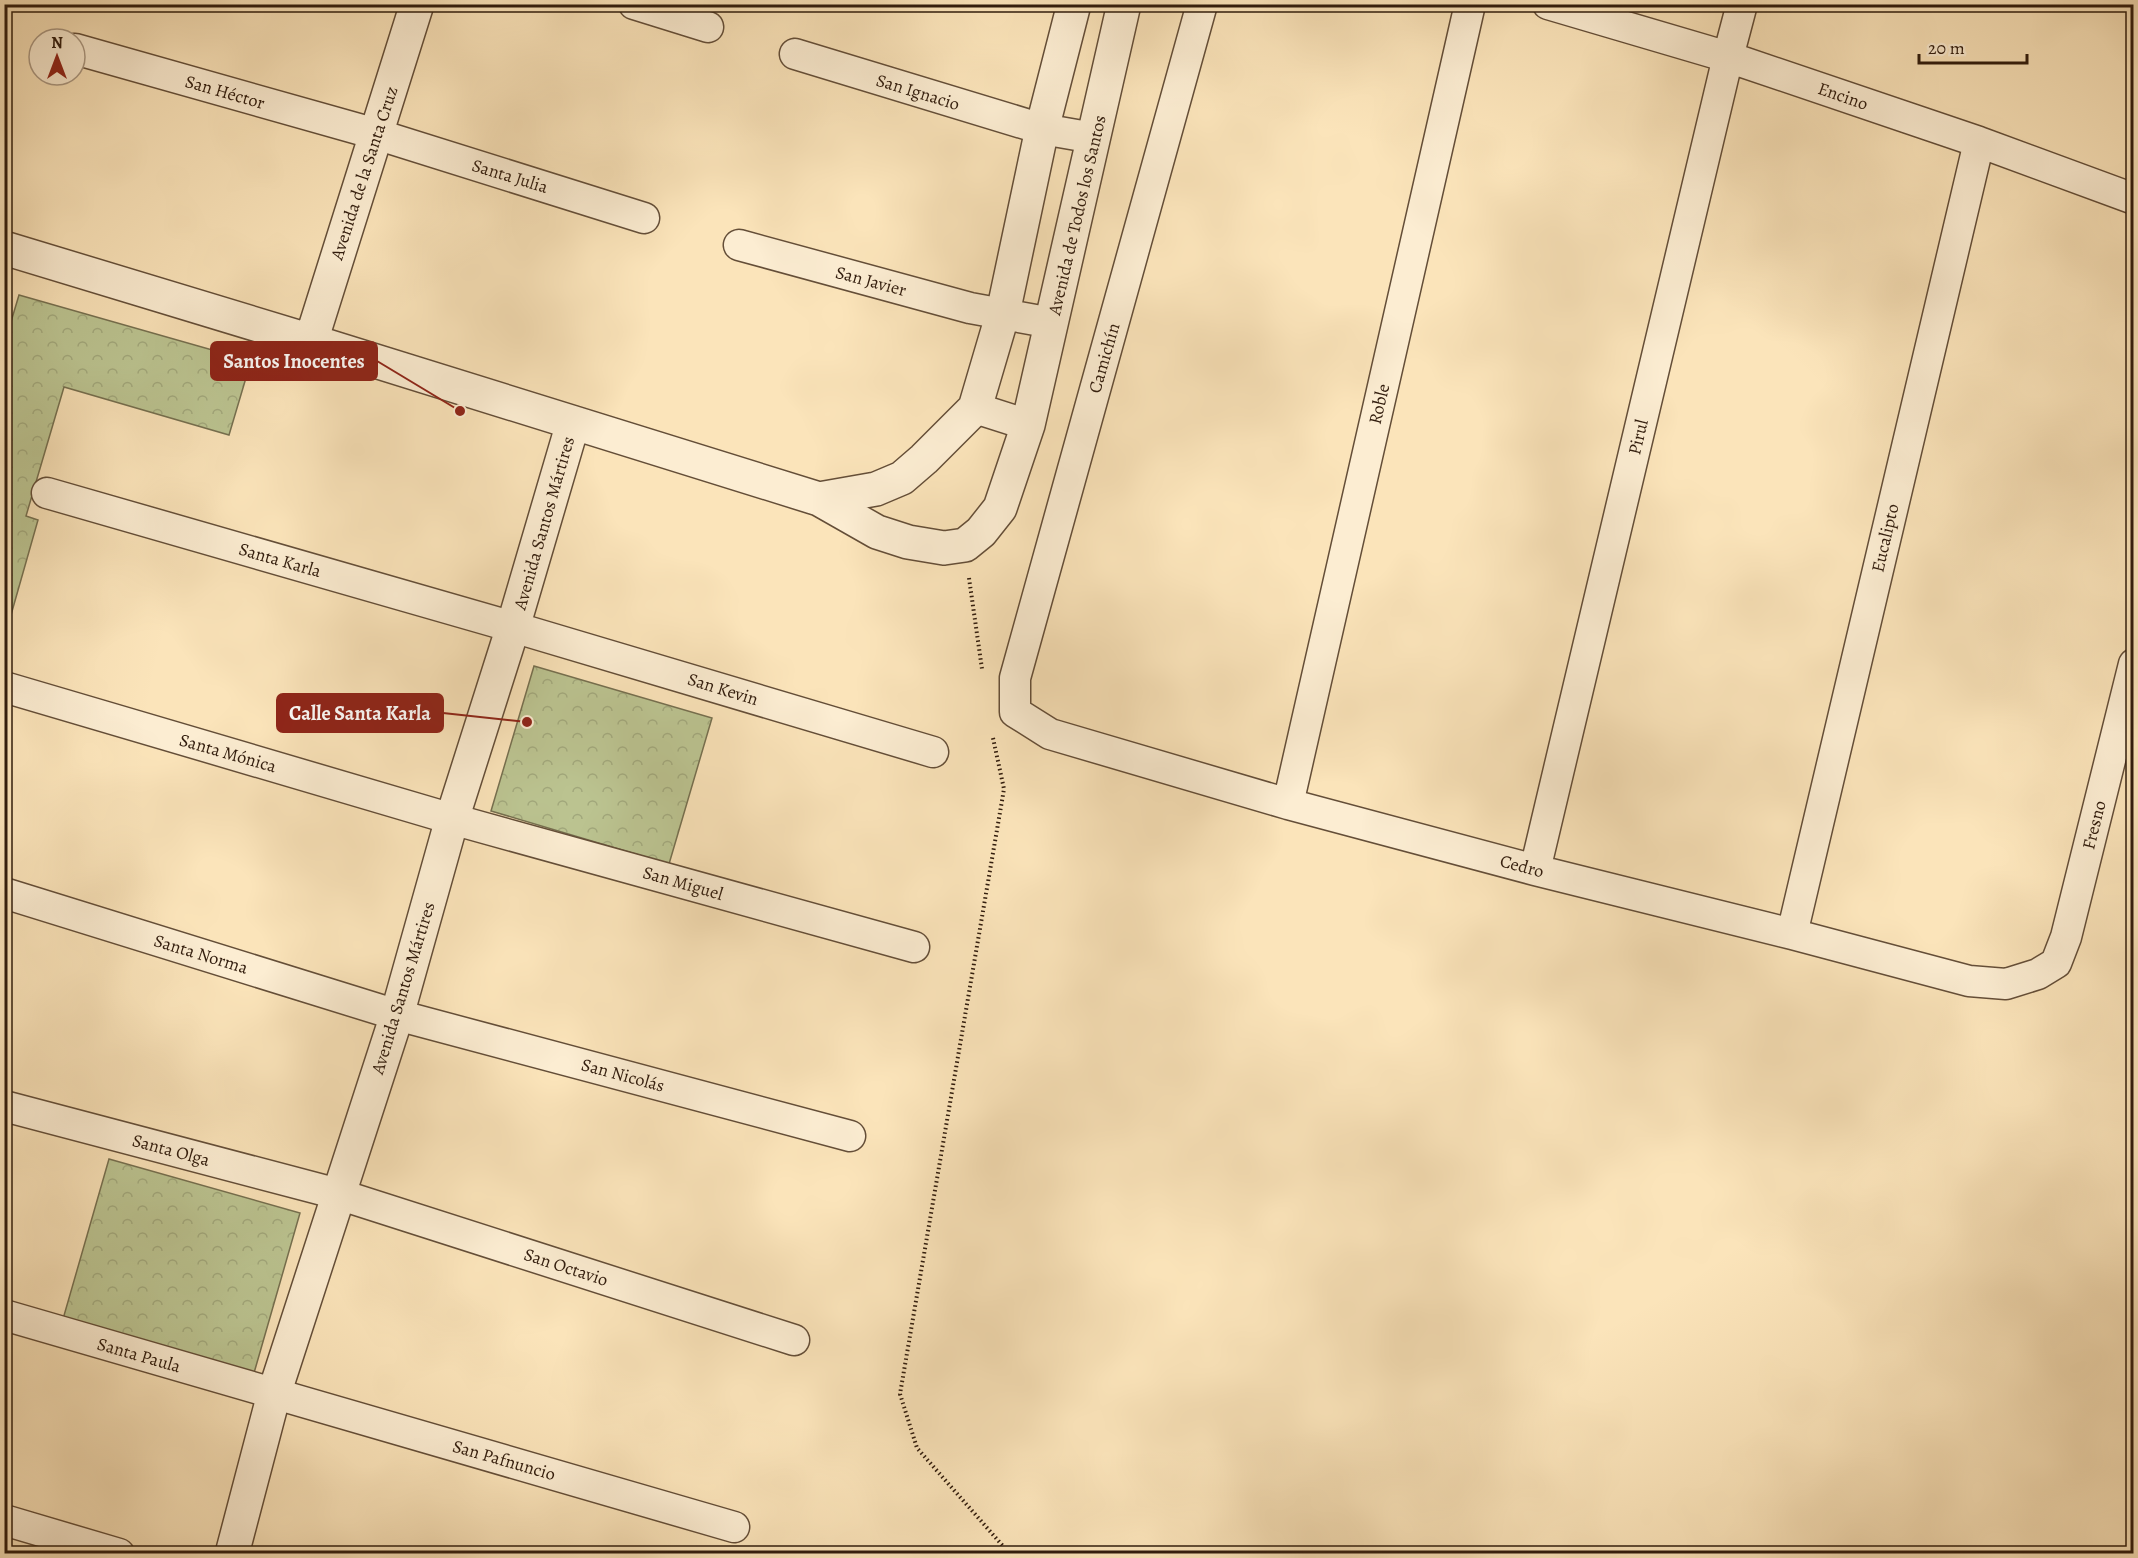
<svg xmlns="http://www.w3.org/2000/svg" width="2138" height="1558" font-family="Alegreya,serif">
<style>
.park{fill:url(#park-crowns);stroke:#767050;stroke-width:1.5}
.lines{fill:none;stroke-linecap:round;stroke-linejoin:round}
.minor-casing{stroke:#644e38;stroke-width:33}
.tertiary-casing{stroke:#644e38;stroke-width:36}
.path{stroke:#311c0d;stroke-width:4;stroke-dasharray:1.5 3;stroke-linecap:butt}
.minor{stroke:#fcedd2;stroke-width:30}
.tertiary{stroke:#fcedd2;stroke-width:33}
.labels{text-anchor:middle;stroke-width:4.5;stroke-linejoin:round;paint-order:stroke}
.street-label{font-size:18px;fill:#311c0d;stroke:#fcedd2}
.leader{fill:none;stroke:#8f2418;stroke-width:2}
.callout-dot{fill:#8f2418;stroke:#fcedd2;stroke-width:2}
.callout{fill:#8f2418;stroke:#8f2418;stroke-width:2}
.callout-label{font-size:20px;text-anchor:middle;font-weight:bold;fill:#fff}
</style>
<defs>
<pattern id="park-crowns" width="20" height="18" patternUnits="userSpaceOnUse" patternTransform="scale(1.5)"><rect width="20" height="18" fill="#bcc592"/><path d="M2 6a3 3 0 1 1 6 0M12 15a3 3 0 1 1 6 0" fill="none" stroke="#a2a97d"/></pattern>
</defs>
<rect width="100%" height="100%" fill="#fbe4ba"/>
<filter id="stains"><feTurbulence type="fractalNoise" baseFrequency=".00333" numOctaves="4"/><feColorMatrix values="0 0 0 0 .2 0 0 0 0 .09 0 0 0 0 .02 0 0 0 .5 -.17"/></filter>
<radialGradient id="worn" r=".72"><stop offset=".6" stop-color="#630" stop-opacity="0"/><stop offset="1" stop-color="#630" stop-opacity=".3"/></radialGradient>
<path class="park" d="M19 295 251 361 229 435 64 387 26 516 38 520 5 636 4 345Z
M534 666 712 718 669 864 491 811Z
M109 1159 300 1213 254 1373 63 1319Z"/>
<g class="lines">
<g class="minor-casing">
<path id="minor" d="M634 4 708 27
M1202 4 1015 678V712L1050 734 1288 804 1535 870 1792 934 1969 981 2006 984 2038 974 2056 963 2066 937 2134 664
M1548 4 1728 57 1979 142 2134 199
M75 49 376 134 644 218
M795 54 1042 129 1094 138
M739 245 970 308 1052 323
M975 408 1028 425
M47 493 513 627 933 752
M4 687 452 819 914 947
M1288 804 1470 4
M1535 870 1728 57 1742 4
M4 893 397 1015 850 1136
M1792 934 1979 142
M4 1106 338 1194 794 1340
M4 1315 734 1527
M4 1520 119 1554"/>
</g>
<g class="tertiary-casing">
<path id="tertiary" d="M4 248 311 341 819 499 877 532 908 542 944 548 965 545 981 532 1000 508 1028 425 1124 4
M311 341 417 4
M819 499 876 489 902 478 924 459 975 408 1003 313 1042 129 1074 4
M232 1554 274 1394 397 1015 452 819 513 627 573 423"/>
</g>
<path class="path" d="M969 578 982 669
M993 738 1004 789 900 1394 917 1448 1010 1554"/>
<use href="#minor" class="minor"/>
<use href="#tertiary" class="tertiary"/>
</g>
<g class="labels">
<g class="street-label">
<text transform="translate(225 92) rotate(16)" y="6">San Héctor</text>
<text transform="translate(918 92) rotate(17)" y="6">San Ignacio</text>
<text transform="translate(1843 96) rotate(19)" y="6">Encino</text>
<text transform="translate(364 173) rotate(-72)" y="6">Avenida de la Santa Cruz</text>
<text transform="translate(510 176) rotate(17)" y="6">Santa Julia</text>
<text transform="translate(1077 215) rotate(-77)" y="6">Avenida de Todos los Santos</text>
<text transform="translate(871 281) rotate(15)" y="6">San Javier</text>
<text transform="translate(1104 358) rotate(-74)" y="6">Camichín</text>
<text transform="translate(1379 404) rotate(-77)" y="6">Roble</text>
<text transform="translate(1638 437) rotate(-77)" y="6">Pirul</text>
<text transform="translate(544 523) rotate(-74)" y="6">Avenida Santos Mártires</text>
<text transform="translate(1885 538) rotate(-77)" y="6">Eucalipto</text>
<text transform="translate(280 560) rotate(16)" y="6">Santa Karla</text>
<text transform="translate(723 689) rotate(17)" y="6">San Kevin</text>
<text transform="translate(228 753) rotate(16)" y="6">Santa Mónica</text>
<text transform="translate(2094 825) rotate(-76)" y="6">Fresno</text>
<text transform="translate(1522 866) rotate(15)" y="6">Cedro</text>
<text transform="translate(683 883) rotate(16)" y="6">San Miguel</text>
<text transform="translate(201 954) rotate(17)" y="6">Santa Norma</text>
<text transform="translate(403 988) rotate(-73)" y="6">Avenida Santos Mártires</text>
<text transform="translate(623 1075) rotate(15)" y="6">San Nicolás</text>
<text transform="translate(171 1150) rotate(15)" y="6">Santa Olga</text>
<text transform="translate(566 1267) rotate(18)" y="6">San Octavio</text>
<text transform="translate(139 1355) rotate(16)" y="6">Santa Paula</text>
<text transform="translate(504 1460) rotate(16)" y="6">San Pafnuncio</text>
</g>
</g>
<path class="leader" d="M460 411L377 361M527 722L443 713"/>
<g class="callout-dot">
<circle cx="460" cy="411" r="6"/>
<circle cx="527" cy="722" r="6"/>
</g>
<g class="callout">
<rect x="211" y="342" width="166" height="38" rx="6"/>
<rect x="277" y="694" width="166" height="38" rx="6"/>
</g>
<g class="callout-label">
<text x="294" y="368">Santos Inocentes</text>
<text x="360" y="720">Calle Santa Karla</text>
</g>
<rect width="2138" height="1558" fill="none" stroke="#fbe4ba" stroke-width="24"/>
<rect x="6" y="6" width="2126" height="1546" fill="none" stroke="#311c0d" stroke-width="3"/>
<rect x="12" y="12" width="2114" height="1534" fill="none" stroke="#311c0d" stroke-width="1.5"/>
<g transform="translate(57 57)"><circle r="28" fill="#fcedd2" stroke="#ab9983" stroke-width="1.5"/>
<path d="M0-4.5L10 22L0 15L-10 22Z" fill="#8f2418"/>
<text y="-9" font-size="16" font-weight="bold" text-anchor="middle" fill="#311c0d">N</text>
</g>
<path d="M1919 54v9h108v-9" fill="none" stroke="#311c0d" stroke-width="3"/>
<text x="1928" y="54" font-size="18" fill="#311c0d" stroke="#fcedd2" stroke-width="4.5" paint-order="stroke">20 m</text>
<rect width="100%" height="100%" filter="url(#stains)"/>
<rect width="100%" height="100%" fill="url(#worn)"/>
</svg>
